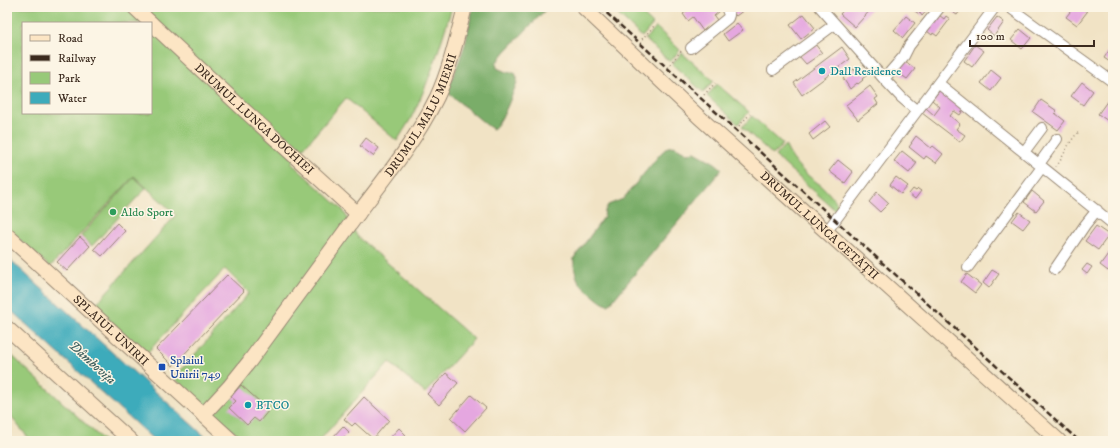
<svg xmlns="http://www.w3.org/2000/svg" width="1120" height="448" font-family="'IM FELL DW Pica',serif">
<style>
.green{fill:#98c979;stroke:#6a7a4c;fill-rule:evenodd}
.forest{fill:#7aad69;stroke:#5a6c44}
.water{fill:#3dabbb;stroke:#3c6a6c}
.building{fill:#e5a7e0}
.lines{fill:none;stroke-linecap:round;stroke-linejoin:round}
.street-casing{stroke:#968672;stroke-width:12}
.secondary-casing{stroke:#968672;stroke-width:16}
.path{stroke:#968672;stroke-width:1.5;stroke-dasharray:1 3;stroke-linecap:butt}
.street{stroke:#fff;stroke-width:10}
.secondary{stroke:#fce5c4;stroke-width:14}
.rail{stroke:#3b2a1e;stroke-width:2.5;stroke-dasharray:6 3;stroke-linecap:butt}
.culture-dot{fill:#0f9aa8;stroke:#fcf5e5;stroke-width:1.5}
.leisure-dot{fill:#2e9e5b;stroke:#fcf5e5;stroke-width:1.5}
.transit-dot{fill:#1a4fb4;stroke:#fcf5e5;stroke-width:1.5}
.labels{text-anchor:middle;stroke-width:3;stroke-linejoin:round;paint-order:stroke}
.culture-label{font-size:12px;fill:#0d838f;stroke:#fcf5e5;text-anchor:start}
.street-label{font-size:12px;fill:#3b2a1e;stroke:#fcf5e5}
.leisure-label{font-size:12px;fill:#27864d;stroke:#fcf5e5;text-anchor:start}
.transit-label{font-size:12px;fill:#164399;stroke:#fcf5e5;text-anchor:start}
.water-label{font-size:13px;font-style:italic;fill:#3c5e5d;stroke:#fcf5e5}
</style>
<rect width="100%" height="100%" fill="#fcf5e5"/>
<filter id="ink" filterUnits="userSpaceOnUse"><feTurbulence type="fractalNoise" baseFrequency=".025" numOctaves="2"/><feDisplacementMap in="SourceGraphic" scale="8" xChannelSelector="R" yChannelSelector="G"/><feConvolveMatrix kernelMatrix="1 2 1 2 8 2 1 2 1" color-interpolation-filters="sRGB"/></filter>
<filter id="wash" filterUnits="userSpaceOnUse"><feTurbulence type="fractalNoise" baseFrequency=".012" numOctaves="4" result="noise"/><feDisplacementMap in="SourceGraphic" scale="16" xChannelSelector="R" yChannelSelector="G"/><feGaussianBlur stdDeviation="0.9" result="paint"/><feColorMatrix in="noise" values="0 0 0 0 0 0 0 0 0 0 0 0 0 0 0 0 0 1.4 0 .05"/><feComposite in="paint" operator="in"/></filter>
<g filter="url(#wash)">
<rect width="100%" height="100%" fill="#f1e3c5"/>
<path class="green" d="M7 7H452C440 46 429 84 410 120 406 127 401 134 397 141L346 98 291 163 343 210 357 236 474 339 425 393 389 362 319 441H244L174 378 249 293 225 269 146 354 94 306 176 215 134 176 50 267 7 228ZM23 23H151V113H23Z
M610 7H635L653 24 642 37Z
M656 27 680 50 670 62 645 39Z
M682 53 714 81 703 92 672 64Z
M717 84 749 112 738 124 707 96Z
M752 116 783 144 773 155 742 127Z
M785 145C789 154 795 163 802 170 808 176 815 181 822 186 828 192 833 198 838 205L835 210 775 156Z
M134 177 146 188 92 246 81 236Z
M7 351 104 441H31L7 412Z"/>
<path class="forest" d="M473 7H548L505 52 496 63 497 68 506 72 515 73 517 78V82C513 93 502 123 493 129L488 126 447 92 449 86 455 72 465 45Z
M674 146 687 153 695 152 715 163 722 169 609 305C603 304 600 301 595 297 591 293 585 290 581 285 576 279 573 265 574 258L604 217 605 211 608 205 623 199 661 153 668 147Z"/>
<path class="water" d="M7 257 210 441H155L7 307Z"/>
<g id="blocks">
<path class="building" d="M692 7H717L720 11 714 16 717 20 703 31 693 17 688 21 683 14Z
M731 7H748L736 16 729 8Z
M846 7H873L855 27 840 14Z
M914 7H930L922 16 920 13 919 14 912 9Z
M949 7H963L957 15 948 9Z
M1074 7 1079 10 1081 7 1087 12 1077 25 1066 17Z
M804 14 815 28 801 39 790 25Z
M939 15 944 19 946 16 950 19 937 36 933 33 932 35 927 31Z
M906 16 915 23 903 38 894 30Z
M997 17 1004 22 994 36 987 30Z
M737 23 743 30 728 41 723 34Z
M1020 29 1031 38 1022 49 1011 40Z
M815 44 822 53 806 64 799 56Z
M975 45 984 51 972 67 964 61Z
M1112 46 1113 47V64L1104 58Z
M842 47 850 59 802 95 794 83Z
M904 60 915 69 907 79 896 71Z
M859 68 862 72 863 71 867 75 862 79 863 80 858 84 857 83 850 89 843 78 854 69 855 71Z
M991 70 1001 78 991 91 981 83Z
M1082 82 1093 91 1083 105 1071 96Z
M870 86 878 97 875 99 878 104 858 120 846 105Z
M940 90 964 109 960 115 954 111 950 116 960 124 956 129 965 135 960 142 922 113 926 108 934 115 940 107 932 100Z
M1041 100 1057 111 1055 113 1065 121 1058 130 1033 112Z
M1108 100 1113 104V114L1108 121 1098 114Z
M825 121 830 127 813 140 809 134Z
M916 136 931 148 933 146 943 154 936 163 926 156 924 159 909 147 912 143H911Z
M366 138 379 148 373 156 360 146Z
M902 151 917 163 909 173 894 161Z
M838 160 853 172 845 183 829 171Z
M896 177 908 186 901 194 890 185Z
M913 189 916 191 918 189 921 191 915 199 909 194Z
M1032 191 1044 201 1036 211 1024 202Z
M877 192 889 203 880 212 869 202Z
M1019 212 1030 220 1023 229 1012 221Z
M117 223 125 231 102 256 94 249Z
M1096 226 1109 235 1098 250 1085 241Z
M80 237 90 246 67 271 57 262Z
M1113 247V264L1108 271 1100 265Z
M1087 264 1092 267 1087 274 1082 270Z
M992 270 999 274 989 288 983 283Z
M967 274 981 285 975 293 961 282Z
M227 275 244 291 173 366 156 349Z
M446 373 458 383 439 405 427 394Z
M241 385 269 410 259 422 254 418 247 425 229 408 236 401 231 397Z
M471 395 486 408 465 431 451 418Z
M364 397 389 420 373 439 355 423 352 426 344 419Z
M343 426 349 432 340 441H338L333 437Z
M399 428 406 435 400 441H387Z"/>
</g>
</g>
<g filter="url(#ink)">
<use href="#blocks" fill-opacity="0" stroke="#968672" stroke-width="1"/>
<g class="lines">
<g class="street-casing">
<path id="street" d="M820 7 884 79 902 98 917 111
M1009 7 1113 82
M691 48 728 18 729 15 726 7
M773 70 835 24
M884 79 904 56 909 46 940 7
M938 83 1113 224
M1024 152 1042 128
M1039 164 1057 139
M827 231 995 7
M968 267 1042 167
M1055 269 1085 225 1097 210"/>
</g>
<g class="secondary-casing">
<g id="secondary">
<path d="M134 7 151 23"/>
<path id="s1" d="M583 7 698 116 1059 441"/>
<path id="s2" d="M151 23 244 110 358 214"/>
<path id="s3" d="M7 235 232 441"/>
<path d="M7 328 131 441"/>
<path id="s4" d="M203 415 229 387 249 362C285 313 321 264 357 215 386 177 416 140 437 97 450 69 457 37 465 7"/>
</g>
</g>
<path class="path" d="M607 7H608
M642 39 654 26
M670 64 681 51
M704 95 715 83
M739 126 750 114
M1056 167C1065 155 1068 141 1080 131"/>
<use href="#street" class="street"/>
<use href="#secondary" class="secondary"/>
<path class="rail" d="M600 7 1079 441"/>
</g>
</g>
<g class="culture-dot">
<circle cx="822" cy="71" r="4"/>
<circle cx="248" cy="405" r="4"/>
</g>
<circle class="leisure-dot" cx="113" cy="212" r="4"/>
<rect class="transit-dot" x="158" y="363" width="8" height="8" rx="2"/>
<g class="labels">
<g class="culture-label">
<text x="830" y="75">Dall Residence</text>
<text x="256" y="409">BTCO</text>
</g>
<g class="street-label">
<text dy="4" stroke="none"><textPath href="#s4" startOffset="372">DRUMUL MALU MIERII</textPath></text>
<text dy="4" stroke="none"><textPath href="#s2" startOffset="141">DRUMUL LUNCA DOCHIEI</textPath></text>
<text dy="4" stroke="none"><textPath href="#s1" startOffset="322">DRUMUL LUNCA CETĂȚII</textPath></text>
<text dy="4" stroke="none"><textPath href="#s3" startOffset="141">SPLAIUL UNIRII</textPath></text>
</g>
<g class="leisure-label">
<text x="121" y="216">Aldo Sport</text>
</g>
<g class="transit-label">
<text x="170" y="364">Splaiul<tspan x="170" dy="14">Unirii 749</tspan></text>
</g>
<g class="water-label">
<text transform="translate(93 362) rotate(42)" y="5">Dâmbovița</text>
</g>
</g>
<rect width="1120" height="448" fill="none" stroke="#fcf5e5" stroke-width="24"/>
<rect x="22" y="22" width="130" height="92" fill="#fcf5e5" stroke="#afa495"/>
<rect x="30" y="35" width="20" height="6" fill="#fce5c4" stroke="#afa495"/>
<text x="58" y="42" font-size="12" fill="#3b2a1e">Road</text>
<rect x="30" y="55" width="20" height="6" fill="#3b2a1e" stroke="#afa495"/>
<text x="58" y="62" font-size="12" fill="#3b2a1e">Railway</text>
<rect x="30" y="72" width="20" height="12" fill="#98c979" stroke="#afa495"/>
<text x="58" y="82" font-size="12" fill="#3b2a1e">Park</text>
<rect x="30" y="92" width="20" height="12" fill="#3dabbb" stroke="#afa495"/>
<text x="58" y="102" font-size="12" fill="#3b2a1e">Water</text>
<path d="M970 40v6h124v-6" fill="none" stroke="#3b2a1e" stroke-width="2"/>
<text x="976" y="40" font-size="12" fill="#3b2a1e" stroke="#fcf5e5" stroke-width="3" paint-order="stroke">100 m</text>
</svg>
